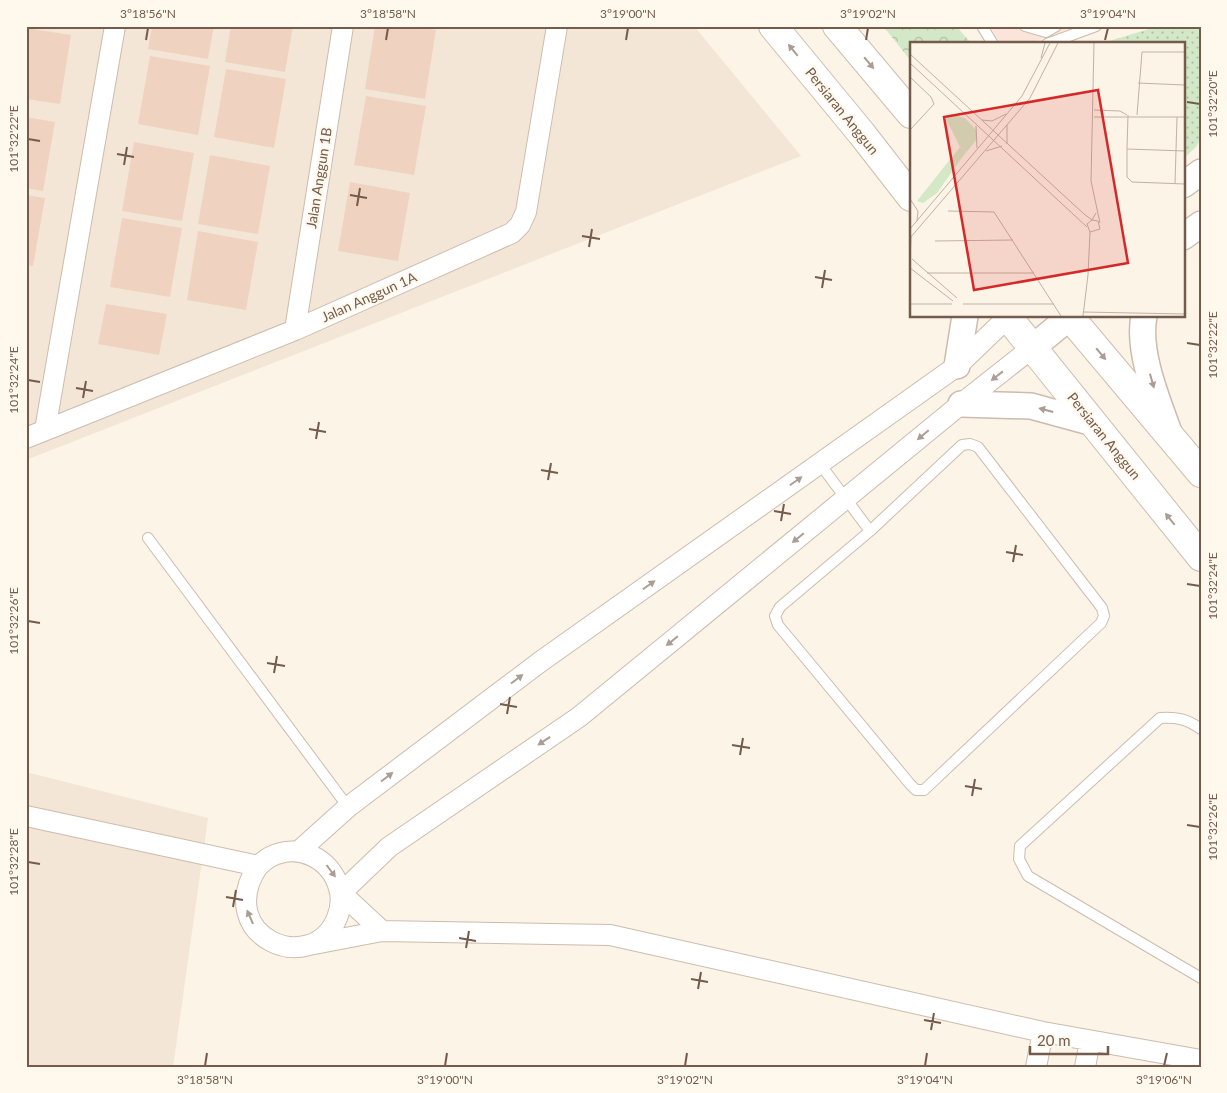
<svg xmlns="http://www.w3.org/2000/svg" width="1227" height="1093" font-family="Lato,sans-serif">
<style>
.residential{fill:#f3e6d6}
.commercial{fill:#fbe5db}
.grass{fill:url(#grass-dots)}
.forest{fill:url(#forest-crowns)}
.building{fill:#efd3c0}
.lines{fill:none;stroke-linecap:round;stroke-linejoin:round}
.service-casing{stroke:#cdbcad;stroke-width:12}
.minor-casing{stroke:#cdbcad;stroke-width:22}
.tertiary-casing{stroke:#cdbcad;stroke-width:28}
.secondary-casing{stroke:#d1beae;stroke-width:30}
.service{stroke:#fff;stroke-width:10}
.minor{stroke:#fff;stroke-width:20}
.tertiary{stroke:#fff;stroke-width:25}
.secondary{stroke:#fff;stroke-width:28}
.oneway{fill:#ac9d94}
.ticks{fill:none;stroke:#745b4c;stroke-width:2}
.labels{text-anchor:middle;stroke-width:4.5;stroke-linejoin:round;paint-order:stroke}
.street-label{font-size:14px;fill:#745b4c;stroke:#fef8ed}
.inset-road{fill:none;stroke:#c1b2a4;stroke-width:1}
.view{fill:#d62828;fill-opacity:0.15;stroke:#d62828;stroke-width:2.5}
.inset-edge{fill:none;stroke:#745b4c;stroke-width:2.5}
.neatline{fill:none;stroke:#745b4c;stroke-width:2}
.ticks-label{font-size:12px;text-anchor:middle;fill:#745b4c}
</style>
<defs>
<pattern id="grass-dots" width="8" height="8" patternUnits="userSpaceOnUse" patternTransform="scale(1.25)"><rect width="8" height="8" fill="#d3e8c6"/><path d="M2 2h.1M6 6h.1" fill="none" stroke="#b0bfa3" stroke-width="1.8" stroke-linecap="round"/></pattern>
<pattern id="forest-crowns" width="20" height="18" patternUnits="userSpaceOnUse" patternTransform="scale(1.25)"><rect width="20" height="18" fill="#d3e8c6"/><path d="M2 6a3 3 0 1 1 6 0M12 15a3 3 0 1 1 6 0" fill="none" stroke="#b0bfa3"/></pattern>
</defs>
<rect width="100%" height="100%" fill="#fbf4e7"/>
<path class="residential" d="M26 26H694L801 156 26 460Z
M26 772 208 818 173 1067H26Z"/>
<path class="commercial" d="M990 26H1077L1030 43 1020 44H1001Z"/>
<path class="grass" d="M1159 26H1201V138L1196 147 1183 159V44H1099Z"/>
<path class="forest" d="M883 26H956L972 44H911V61Z"/>
<path class="building" d="M152 26H214L208 59 148 49Z
M231 26H293L285 72 225 62Z
M375 26H411L436 30 425 99 365 89Z
M26 28 71 35 60 104 26 99Z
M150 56 210 66 198 135 138 124Z
M226 69 286 79 274 148 214 137Z
M366 96 426 106 414 175 354 165Z
M26 117 55 122 43 191 26 188Z
M134 142 194 153 182 221 122 211Z
M210 155 270 166 258 234 198 224Z
M350 182 410 193 398 261 338 251Z
M26 195 45 198 33 266 26 265Z
M122 218 182 228 170 297 110 287Z
M198 231 258 242 246 310 187 300Z
M106 304 167 314 159 355 98 344Z"/>
<g class="lines">
<g class="service-casing">
<path id="service" d="M982 26 993 44
M1025 26 1046 32 1056 26
M1047 44 1096 26
M970 444 978 447 1102 608 1104 616 1101 623 924 790H916L910 784 778 625 775 616 780 607 870 531 962 445Z
M820 464 870 531
M148 538 348 807
M1201 729C1187 719 1177 717 1160 718L1020 846 1019 859 1028 876 1201 978"/>
</g>
<g class="minor-casing">
<path id="minor" d="M295 330 343 26
M45 430 115 26
M26 438 295 330 512 233 520 225 526 212 557 26
M26 816 258 866C262 863 266 859 270 857 299 842 331 859 339 888 342 898 341 908 337 918 312 979 212 936 258 866
M299 851 348 807 540 662 957 366 1008 317
M382 931 341 893 389 847 579 717 961 404 1032 348
M309 945 382 931 610 935 1043 1032 1201 1060
M1036 1067 1043 1032
M1085 1067 1090 1041"/>
</g>
<g class="tertiary-casing">
<path id="tertiary" d="M1183 185 1201 172
M1183 237 1201 224
M1144 316C1137 351 1157 399 1169 432
M1032 348 1071 316
M957 366 965 316
M961 404 1031 406 1093 423"/>
</g>
<g class="secondary-casing">
<path id="secondary" d="M773 26 862 134 911 197
M837 26 911 114
M1007 316 1201 557
M1069 316 1201 473"/>
</g>
<use href="#service" class="service"/>
<use href="#minor" class="minor"/>
<use href="#tertiary" class="tertiary"/>
<use href="#secondary" class="secondary"/>
</g>
<defs><path id="oneway-solid" d="M-6-.8H1V-3.2L6.5 0L1 3.2V.8H-6Z" transform="scale(1.25)"/></defs>
<g class="oneway">
<use href="#oneway-solid" transform="translate(793 50) rotate(-129)"/>
<use href="#oneway-solid" transform="translate(869 63) rotate(50)"/>
<use href="#oneway-solid" transform="translate(1101 354) rotate(50)"/>
<use href="#oneway-solid" transform="translate(997 376) rotate(142)"/>
<use href="#oneway-solid" transform="translate(1152 381) rotate(74)"/>
<use href="#oneway-solid" transform="translate(1046 410) rotate(-165)"/>
<use href="#oneway-solid" transform="translate(923 435) rotate(140)"/>
<use href="#oneway-solid" transform="translate(796 481) rotate(-35)"/>
<use href="#oneway-solid" transform="translate(1170 519) rotate(-129)"/>
<use href="#oneway-solid" transform="translate(798 538) rotate(141)"/>
<use href="#oneway-solid" transform="translate(649 585) rotate(-35)"/>
<use href="#oneway-solid" transform="translate(672 641) rotate(141)"/>
<use href="#oneway-solid" transform="translate(517 679) rotate(-37)"/>
<use href="#oneway-solid" transform="translate(544 741) rotate(146)"/>
<use href="#oneway-solid" transform="translate(387 777) rotate(-37)"/>
<use href="#oneway-solid" transform="translate(331 871) rotate(53)"/>
<use href="#oneway-solid" transform="translate(250 917) rotate(-114)"/>
</g>
<path class="ticks" d="M146 40 148 28M386 40 388 28M626 40 628 28M866 40 868 28M1105 40 1108 28M1187 102 1200 104M28 139 40 141M117 154 134 157M124 165 127 147M350 195 367 198M357 206 360 188M582 236 600 239M589 247 592 229M815 277 832 280M822 288 825 270M1187 343 1200 345M28 380 40 382M76 388 93 391M83 398 86 381M309 429 326 432M316 439 319 422M541 470 558 473M548 480 551 463M774 511 791 514M781 521 784 504M1006 552 1023 555M1013 562 1016 545M1187 584 1200 586M28 621 40 623M267 663 285 666M274 673 277 656M500 704 517 707M507 714 510 697M732 745 750 748M740 755 743 738M965 786 982 789M972 796 975 779M1187 825 1200 827M28 862 40 864M226 897 243 900M233 907 236 890M459 938 476 941M466 948 469 931M691 979 708 982M698 989 701 972M924 1020 941 1023M931 1030 934 1013M205 1066 207 1053M445 1066 447 1053M685 1066 687 1053M925 1066 927 1053M1164 1066 1167 1053"/>
<g class="labels">
<g class="street-label">
<text transform="translate(842 111) rotate(51)" y="5">Persiaran Anggun</text>
<text transform="translate(319 178) rotate(-81)" y="5">Jalan Anggun 1B</text>
<text transform="translate(369 297) rotate(-24)" y="5">Jalan Anggun 1A</text>
<text transform="translate(1104 436) rotate(51)" y="5">Persiaran Anggun</text>
</g>
</g>
<g transform="translate(910 42)">
<rect width="275" height="275" fill="#fbf4e7"/>
<path d="M43 73 55 76 67 89V97L51 117 56 110 50 105 36 77Z" fill="#d3e8c6"/>
<path d="M50 105 56 110 27 151 13 161 7 159Z" fill="#d3e8c6"/>
<path class="inset-road" d="M184 1 181 139 190 181M0 12 174 172 182 178 186 171M131 16 135 1M0 21 177 185M0 35 21 55 24 62 0 88M228 41 275 43M184 68 210 69 217 73M218 73 217 107 275 109M227 73 232 10H275M184 75H275M72 78 82 79 96 72M97 83V102M66 84 67 106M217 107V135L222 140 275 142M76 109 92 104M265 142 267 75M0 157 8 169 7 179M38 169 84 170 151 274M0 187 112 54 140 1M0 196 120 56 148 1M25 199 103 198M2 217 47 256M0 220 1 195M0 226 43 259M17 231H124M0 262H42M53 262H144M173 270 275 272M173 274 178 233 180 190 177 182 182 178 188 179 190 187 180 190"/>
<path class="view" d="M188 48 218 221 64 248 34 75Z"/>
<rect width="275" height="275" class="inset-edge"/>
</g>
<rect width="1227" height="1093" fill="none" stroke="#fef8ed" stroke-width="55"/>
<path d="M1030 1046v8h78v-8" fill="none" stroke="#745b4c" stroke-width="2.5"/>
<text x="1037" y="1046" font-size="15" fill="#745b4c" stroke="#fef8ed" stroke-width="4" paint-order="stroke">20 m</text>
<rect x="28" y="28" width="1172" height="1038" class="neatline"/>
<g class="ticks-label">
<text x="148" y="18">3°18'56"N</text>
<text x="388" y="18">3°18'58"N</text>
<text x="628" y="18">3°19'00"N</text>
<text x="868" y="18">3°19'02"N</text>
<text x="1108" y="18">3°19'04"N</text>
<text transform="translate(1213 104) rotate(-90)" y="4">101°32'20"E</text>
<text transform="translate(14 139) rotate(-90)" y="4">101°32'22"E</text>
<text transform="translate(1213 345) rotate(-90)" y="4">101°32'22"E</text>
<text transform="translate(14 380) rotate(-90)" y="4">101°32'24"E</text>
<text transform="translate(1213 586) rotate(-90)" y="4">101°32'24"E</text>
<text transform="translate(14 621) rotate(-90)" y="4">101°32'26"E</text>
<text transform="translate(1213 827) rotate(-90)" y="4">101°32'26"E</text>
<text transform="translate(14 862) rotate(-90)" y="4">101°32'28"E</text>
<text x="205" y="1084">3°18'58"N</text>
<text x="445" y="1084">3°19'00"N</text>
<text x="685" y="1084">3°19'02"N</text>
<text x="925" y="1084">3°19'04"N</text>
<text x="1164" y="1084">3°19'06"N</text>
</g>
</svg>
